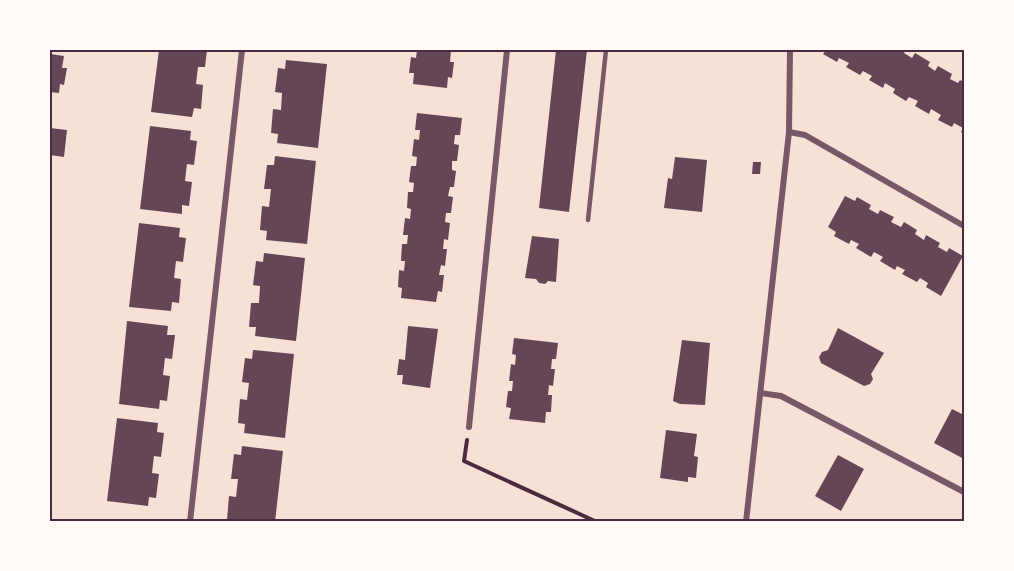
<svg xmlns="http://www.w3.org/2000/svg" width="1014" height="571" font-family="'PT Serif',serif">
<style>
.building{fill:#644757}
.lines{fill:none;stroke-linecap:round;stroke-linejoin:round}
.path{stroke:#4a2c40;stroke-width:4}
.service{stroke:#755966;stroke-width:4.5}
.minor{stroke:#755966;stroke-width:6}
.neatline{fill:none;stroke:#4a2c40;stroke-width:2}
</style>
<rect width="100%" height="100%" fill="#f7e1d7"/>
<path class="building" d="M159 50H207L205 67H198L197 75 196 84 203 85 201 109 194 108 192 117 151 112Z
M417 50H451L450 62H454L452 78 448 77 447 88 413 84 414 73H409L411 57 416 58Z
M556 50H587L569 212 539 208Z
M826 50H906L904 53 912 58 915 53 930 62 928 66 935 71 938 66 952 74 950 79 958 83 960 80 964 82V134L961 132 963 128 954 123 952 127 938 120 941 115 931 109 929 114 915 106 918 101 909 97 906 101 893 93 895 89 885 83 883 88 869 80 872 76 863 71 860 75 846 67 849 63 839 58 837 62 823 54Z
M50 54 64 56 62 68H67L64 85 60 84 59 93 50 92Z
M286 60 327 64 318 148 277 143 278 134 271 133 273 109 281 110 282 93 275 92 278 68 285 69Z
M417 113 462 118 460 135H455L454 144 459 145 457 161H452V170L456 171 454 187H450L448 196 453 197 451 213H446L445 222 450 223 448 240 444 239 443 249H447L445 266 441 265 439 275H444L442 292 438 291 436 302 401 298 402 288 398 287 399 270 404 271 405 261H401L402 244H407L408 235H403L405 218 410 219 411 209 407 208 408 192H413L414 183 409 182 411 166H416L417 157 412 156 414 139 419 140 420 130H415Z
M150 126 191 131 190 140 197 141 194 165 187 164 186 172 185 181 192 182 189 206 182 205V214L140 209Z
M50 128 67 130 64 157 50 155Z
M275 156 316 161 307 244 266 240 267 231 260 230 262 206 269 207 271 189H264L267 165H274Z
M675 157 707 160 702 212 664 208 668 178 672 179Z
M753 162H761L760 174H752Z
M845 196 855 201 857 197 871 205 869 209 878 214 880 210 894 217 891 222 901 227 904 222 917 230 915 234 924 240 926 235 940 243 938 247 947 252 949 248 963 256 941 296 926 287 928 283 920 278 917 282 902 274 905 270 897 266 895 270 880 261 883 257 874 252 871 257 856 248 859 244 851 240 849 244 834 236 836 232 828 227Z
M139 223 180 228 179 237 186 238 183 262 176 261 175 270 174 278 181 279 179 303 172 302 171 311 129 307Z
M532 236 559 239 556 282 548 281 545 284 539 283 536 279 525 278Z
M264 253 305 258 296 341 255 336 256 327H249L251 303H259L260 286 253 285 256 261 263 262Z
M127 321 168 326 167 335H175L172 359 165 358 164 367 163 375 170 376 167 401 160 400 159 409 119 404Z
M408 326 438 329 430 388 402 384 403 375H397L399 359 405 360Z
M838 328 884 353 871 374 873 379 870 384 864 386 821 363 819 357 822 352 828 350Z
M514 338 558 343 556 359H552L551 369H555L553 386 549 385 548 395H552L551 412H546L545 423 509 419 511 408 506 407 508 391H512L513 381H509L511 364 515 365 516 355 512 354Z
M682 340 710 343 705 405 680 404 673 401Z
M253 350 294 354 285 438 244 433 245 424 238 423 240 399 247 400 248 391 249 383 242 382 245 358 252 359Z
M952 409 964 415V459L934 443Z
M117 418 158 423 157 432 164 433 161 457 154 456 152 473 159 474 156 498 149 497 148 506 107 501Z
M666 430 697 434 694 456 698 457 696 478 688 477V482L660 478Z
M242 446 283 451 275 522H234L227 520 229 496 236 497 238 479H231L234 454 241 455Z
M838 455 864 469 841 511 815 496Z"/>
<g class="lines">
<path class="path" d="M467 440 464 461 597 522"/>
<path class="service" d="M588 220 606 50"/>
<path class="minor" d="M789 132 805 135 964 226
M760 393 781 396 964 492
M469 427 507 50
M190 522 242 50
M746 522 789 132 790 50"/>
</g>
<rect width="1014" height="571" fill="none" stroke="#fffaf5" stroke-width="102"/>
<rect x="51" y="51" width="912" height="469" class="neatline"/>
</svg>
